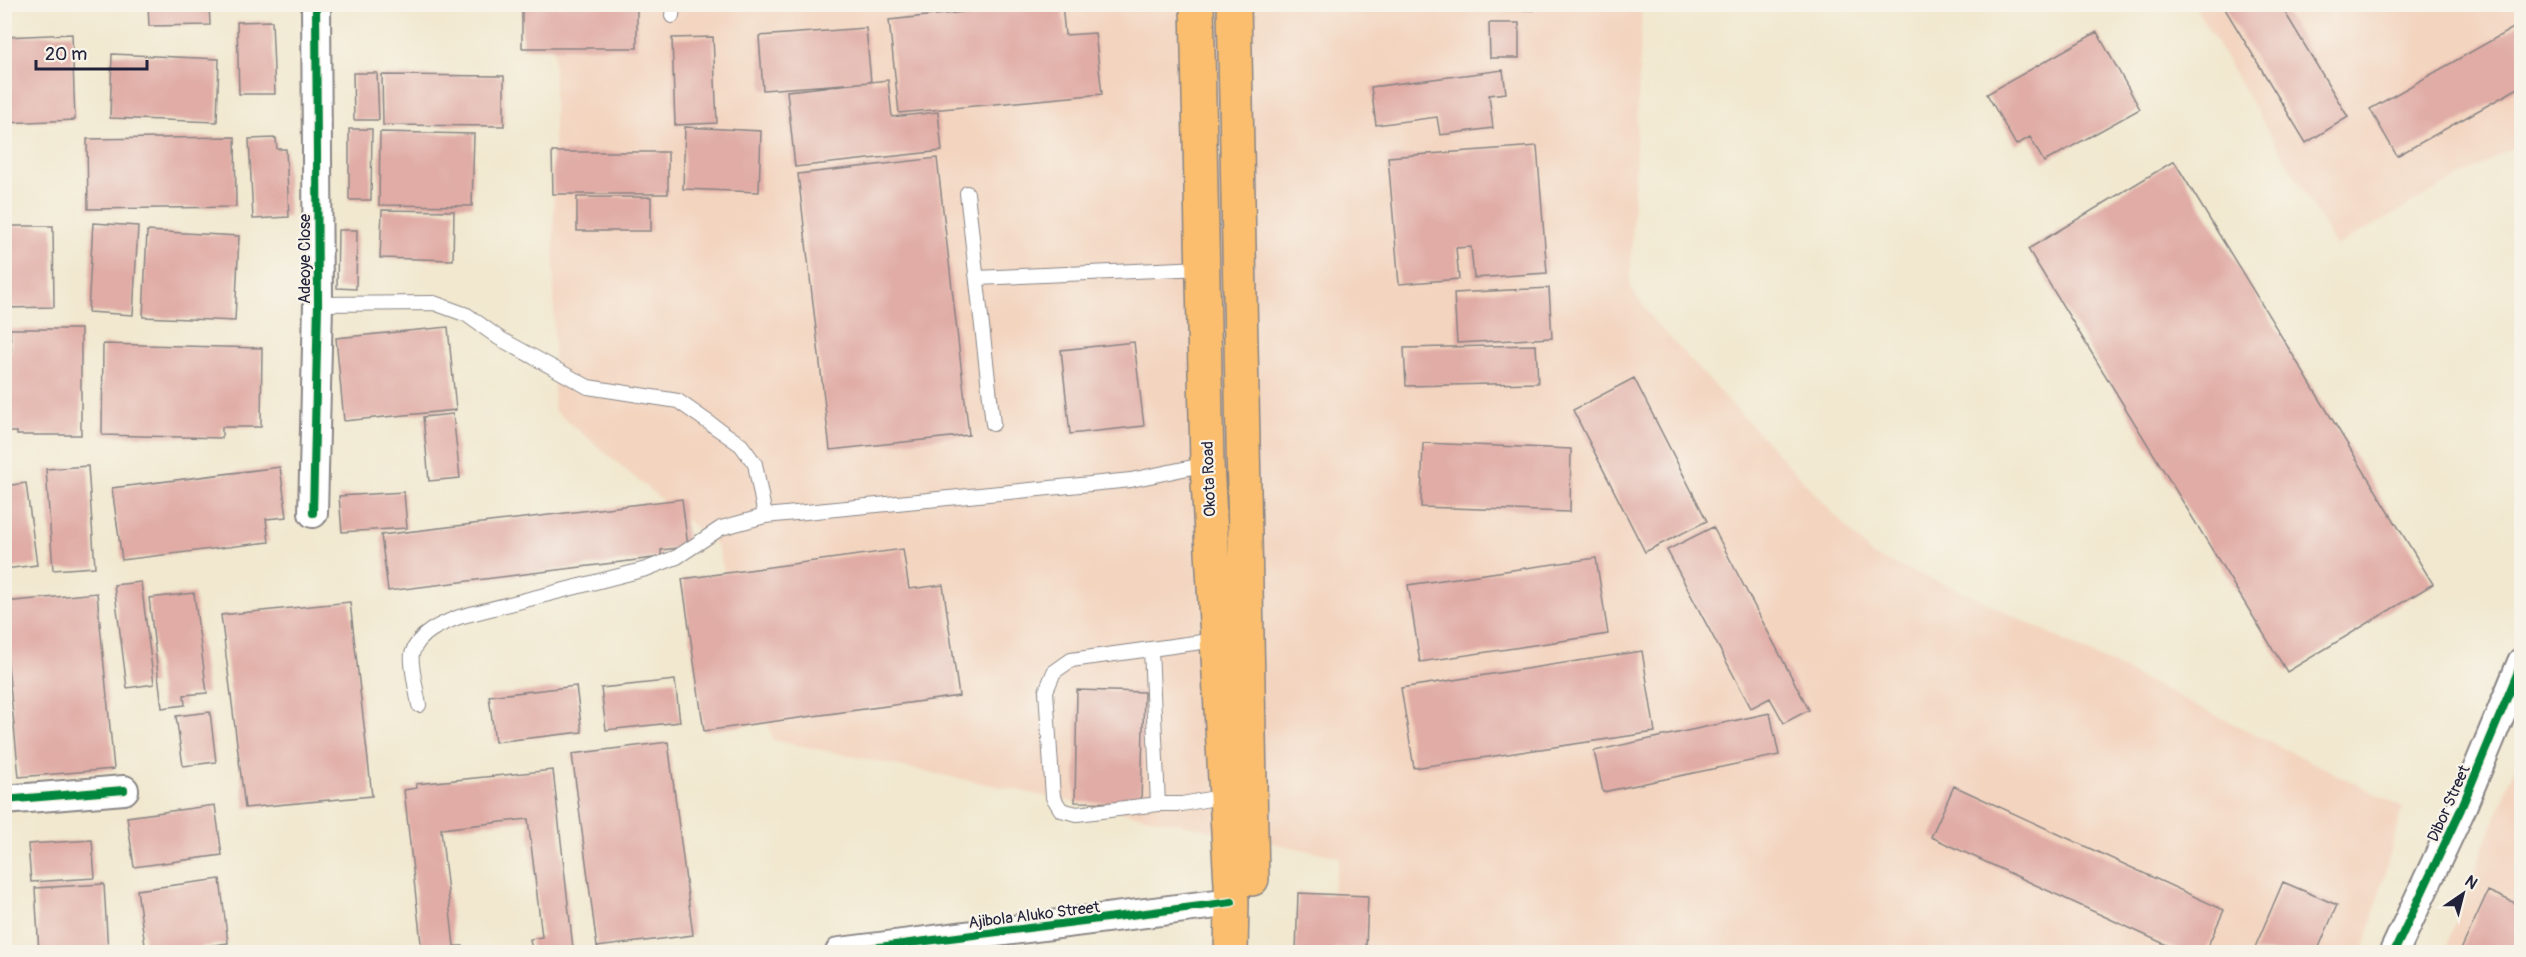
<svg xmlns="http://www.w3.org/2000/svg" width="2526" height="957" font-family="Pangolin,sans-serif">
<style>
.built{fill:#f3d4bf}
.building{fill:#e0aca5}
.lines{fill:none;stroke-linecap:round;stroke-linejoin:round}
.lane-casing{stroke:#8a8585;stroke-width:16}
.street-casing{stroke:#8a8585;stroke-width:32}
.primary-casing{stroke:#8a8585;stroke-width:36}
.lane{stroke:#fff;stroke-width:14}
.street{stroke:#fff;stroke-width:28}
.primary{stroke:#fabe6e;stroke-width:33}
.cycleway-casing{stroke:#f7f3e8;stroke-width:11}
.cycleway{stroke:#00873e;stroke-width:8}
.labels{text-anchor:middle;stroke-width:4.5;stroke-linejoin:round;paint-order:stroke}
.street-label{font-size:16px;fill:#22223b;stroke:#f7f3e8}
</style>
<rect width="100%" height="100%" fill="#f7f3e8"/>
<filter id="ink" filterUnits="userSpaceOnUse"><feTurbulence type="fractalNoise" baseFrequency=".0167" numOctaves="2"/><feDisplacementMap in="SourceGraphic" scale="12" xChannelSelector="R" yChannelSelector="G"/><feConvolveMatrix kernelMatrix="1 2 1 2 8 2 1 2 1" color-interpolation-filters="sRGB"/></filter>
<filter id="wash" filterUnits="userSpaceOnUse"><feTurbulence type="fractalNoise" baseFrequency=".008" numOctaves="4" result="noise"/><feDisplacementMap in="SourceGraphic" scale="24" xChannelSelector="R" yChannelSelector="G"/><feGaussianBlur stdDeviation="1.35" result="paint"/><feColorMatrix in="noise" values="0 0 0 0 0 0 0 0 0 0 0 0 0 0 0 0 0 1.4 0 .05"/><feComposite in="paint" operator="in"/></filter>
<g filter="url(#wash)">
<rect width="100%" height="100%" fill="#f1e8cf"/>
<path class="built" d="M554 5H1642L1630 287 1655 322 1873 556 1967 593 2403 807 2363 952H1318L1340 857 773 740 717 546 554 410Z
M2194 5H2521V143L2336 246Z
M2521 751V952H2444Z"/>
<g id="blocks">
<path class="building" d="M148 4H209L210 25 149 26Z
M522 4H637V48H522Z
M1040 4H1062L1065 35 1095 33 1102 94 899 113 889 20Z
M1501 4H1535L1534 10 1500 9Z
M2222 4H2280L2348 117 2306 143Z
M272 21 275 94H239L237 22Z
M1489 23H1519V58H1490Z
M2522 23V86L2397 156 2370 109Z
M866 28 871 82 763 90 759 36Z
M2097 32 2140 109 2044 162 2030 137 2016 145 1987 94Z
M72 34 75 120 4 123V37Z
M713 37 717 123 675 125 672 38Z
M112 54 219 59 217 122 110 118Z
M1503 70 1506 93 1489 95 1493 128 1440 135 1437 117 1376 125 1371 87Z
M353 73H377L379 120H354Z
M382 75 504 76V126L383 125Z
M888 80 892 117 938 112 942 151 795 167 787 91Z
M685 127 761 131 759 192 683 189Z
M349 129H372L371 200H349Z
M380 132 474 134 472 206 379 205Z
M235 137 236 207 88 209 87 139Z
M276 138 277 149H286L289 217 253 219 249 139Z
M1537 146 1547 273 1474 278 1471 247 1456 248 1459 279 1399 284 1388 157Z
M552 152H668V194H553Z
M937 158 969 435 830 450 798 174Z
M2174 161 2433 584 2287 672 2028 249Z
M577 197H651V231H577Z
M382 210 454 211 453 260 380 258Z
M93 223 138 226 133 315 88 312Z
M4 226H53L54 307 4 308Z
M338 230H357L356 289 337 288Z
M147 231 239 236 235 321 143 317Z
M1549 288 1552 338 1457 343 1454 293Z
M448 327 456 410 344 421 336 338Z
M10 329H81V435H17V432H4V351H11Z
M1134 342 1144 426 1070 434 1061 350Z
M103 344 262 348 261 427H222V438L102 435Z
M1536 345 1538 383 1406 386 1404 348Z
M1634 378 1707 521 1645 552 1573 410Z
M453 414 460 478 429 481 423 417Z
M1423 443 1571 449 1570 512 1421 507Z
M88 466 95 567 53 570 46 469Z
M280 467 287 517 266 519 269 542 122 560 112 488Z
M26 483 37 565 4 569V486Z
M404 492 407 528 342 532 339 496Z
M682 499 688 547 661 550V557L388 591 381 535Z
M1713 527 1809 710 1784 723 1770 698 1751 708 1667 550Z
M903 549 909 589 943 585 959 696 704 731 682 579Z
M1596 558 1608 634 1420 662 1408 585Z
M141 582 154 684 127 688 114 585Z
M97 593 114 769 19 777 4 624V602Z
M194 593 207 693 184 695 185 705 162 708 149 598Z
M350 602 372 796 245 808 221 615Z
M1642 651 1655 732 1414 768 1401 688Z
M675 680 680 722 606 730 601 688Z
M576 686 582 732 495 742 489 696Z
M1077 690 1144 692 1141 803 1075 802Z
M210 712 216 762 183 766 176 716Z
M1770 713 1779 755 1603 792 1594 751Z
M668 742 693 935 597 947 572 754Z
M553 770 573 948 532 952 530 939 542 937 528 819 441 829 454 946H463V952H422L404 790 417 788 416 784Z
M1954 786 2224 910 2205 952H2182L1931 837Z
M215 805 222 855 134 867 127 817Z
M92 840 95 878 31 882 28 844Z
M220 879 228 943 201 947 202 952H146L137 890Z
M2283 882 2337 905 2317 952H2253Z
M104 884 108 952H39L35 888Z
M2488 891 2522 906V952H2460Z
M1298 893 1368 896 1366 949 1334 948V952H1296Z"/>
</g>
</g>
<g filter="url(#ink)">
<use href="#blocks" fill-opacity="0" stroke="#8a8585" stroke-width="1.5"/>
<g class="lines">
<g class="lane-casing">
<path id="lane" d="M672 16 673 4
M967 193 993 424
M977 278 1203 268
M318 304 434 303 467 315 499 338 588 387 678 401 741 445 755 464 765 516
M1216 640 1071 660 1054 672 1046 691 1053 797 1061 810 1077 814 1158 804H1182L1226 796
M1151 649 1158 804
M419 705C417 693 410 664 412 654 418 633 441 624 459 617L646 569 677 557 721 528 765 516 1131 480 1207 464"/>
</g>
<g class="street-casing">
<path id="street" d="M313 513 318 304 316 4
M4 800 124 790
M840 952 1232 902
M2394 952 2461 809 2522 662"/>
</g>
<g class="primary-casing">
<path id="primary" d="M1197 4 1207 464 1232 902 1231 952
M1234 4 1252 879"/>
</g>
<use href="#lane" class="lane"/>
<use href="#street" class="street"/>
<use href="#primary" class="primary"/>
<g class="cycleway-casing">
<path id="cycleway" d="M313 513 318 304 316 4
M4 800 124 790
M840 952 1232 902
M2394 952 2461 809 2522 662"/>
</g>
<use href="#cycleway" class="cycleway"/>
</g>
</g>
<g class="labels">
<g class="street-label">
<text transform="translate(304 259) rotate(-90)" y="6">Adeoye Close</text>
<text transform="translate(1208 479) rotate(-92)" y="6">Okota Road</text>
<text transform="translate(2448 803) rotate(-66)" y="6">Dibor Street</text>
<text transform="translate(1034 914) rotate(-7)" y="6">Ajibola Aluko Street</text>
</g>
</g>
<rect width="2526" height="957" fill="none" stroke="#f7f3e8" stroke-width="24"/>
<g transform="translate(2463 894) rotate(35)" stroke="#f7f3e8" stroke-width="4.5" paint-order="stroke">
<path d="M0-4.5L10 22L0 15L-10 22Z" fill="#22223b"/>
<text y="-9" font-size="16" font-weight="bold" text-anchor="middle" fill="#22223b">N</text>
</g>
<path d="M36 60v9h111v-9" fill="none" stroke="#22223b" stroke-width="3"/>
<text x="45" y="60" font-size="18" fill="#22223b" stroke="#f7f3e8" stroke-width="4.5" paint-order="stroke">20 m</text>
</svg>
